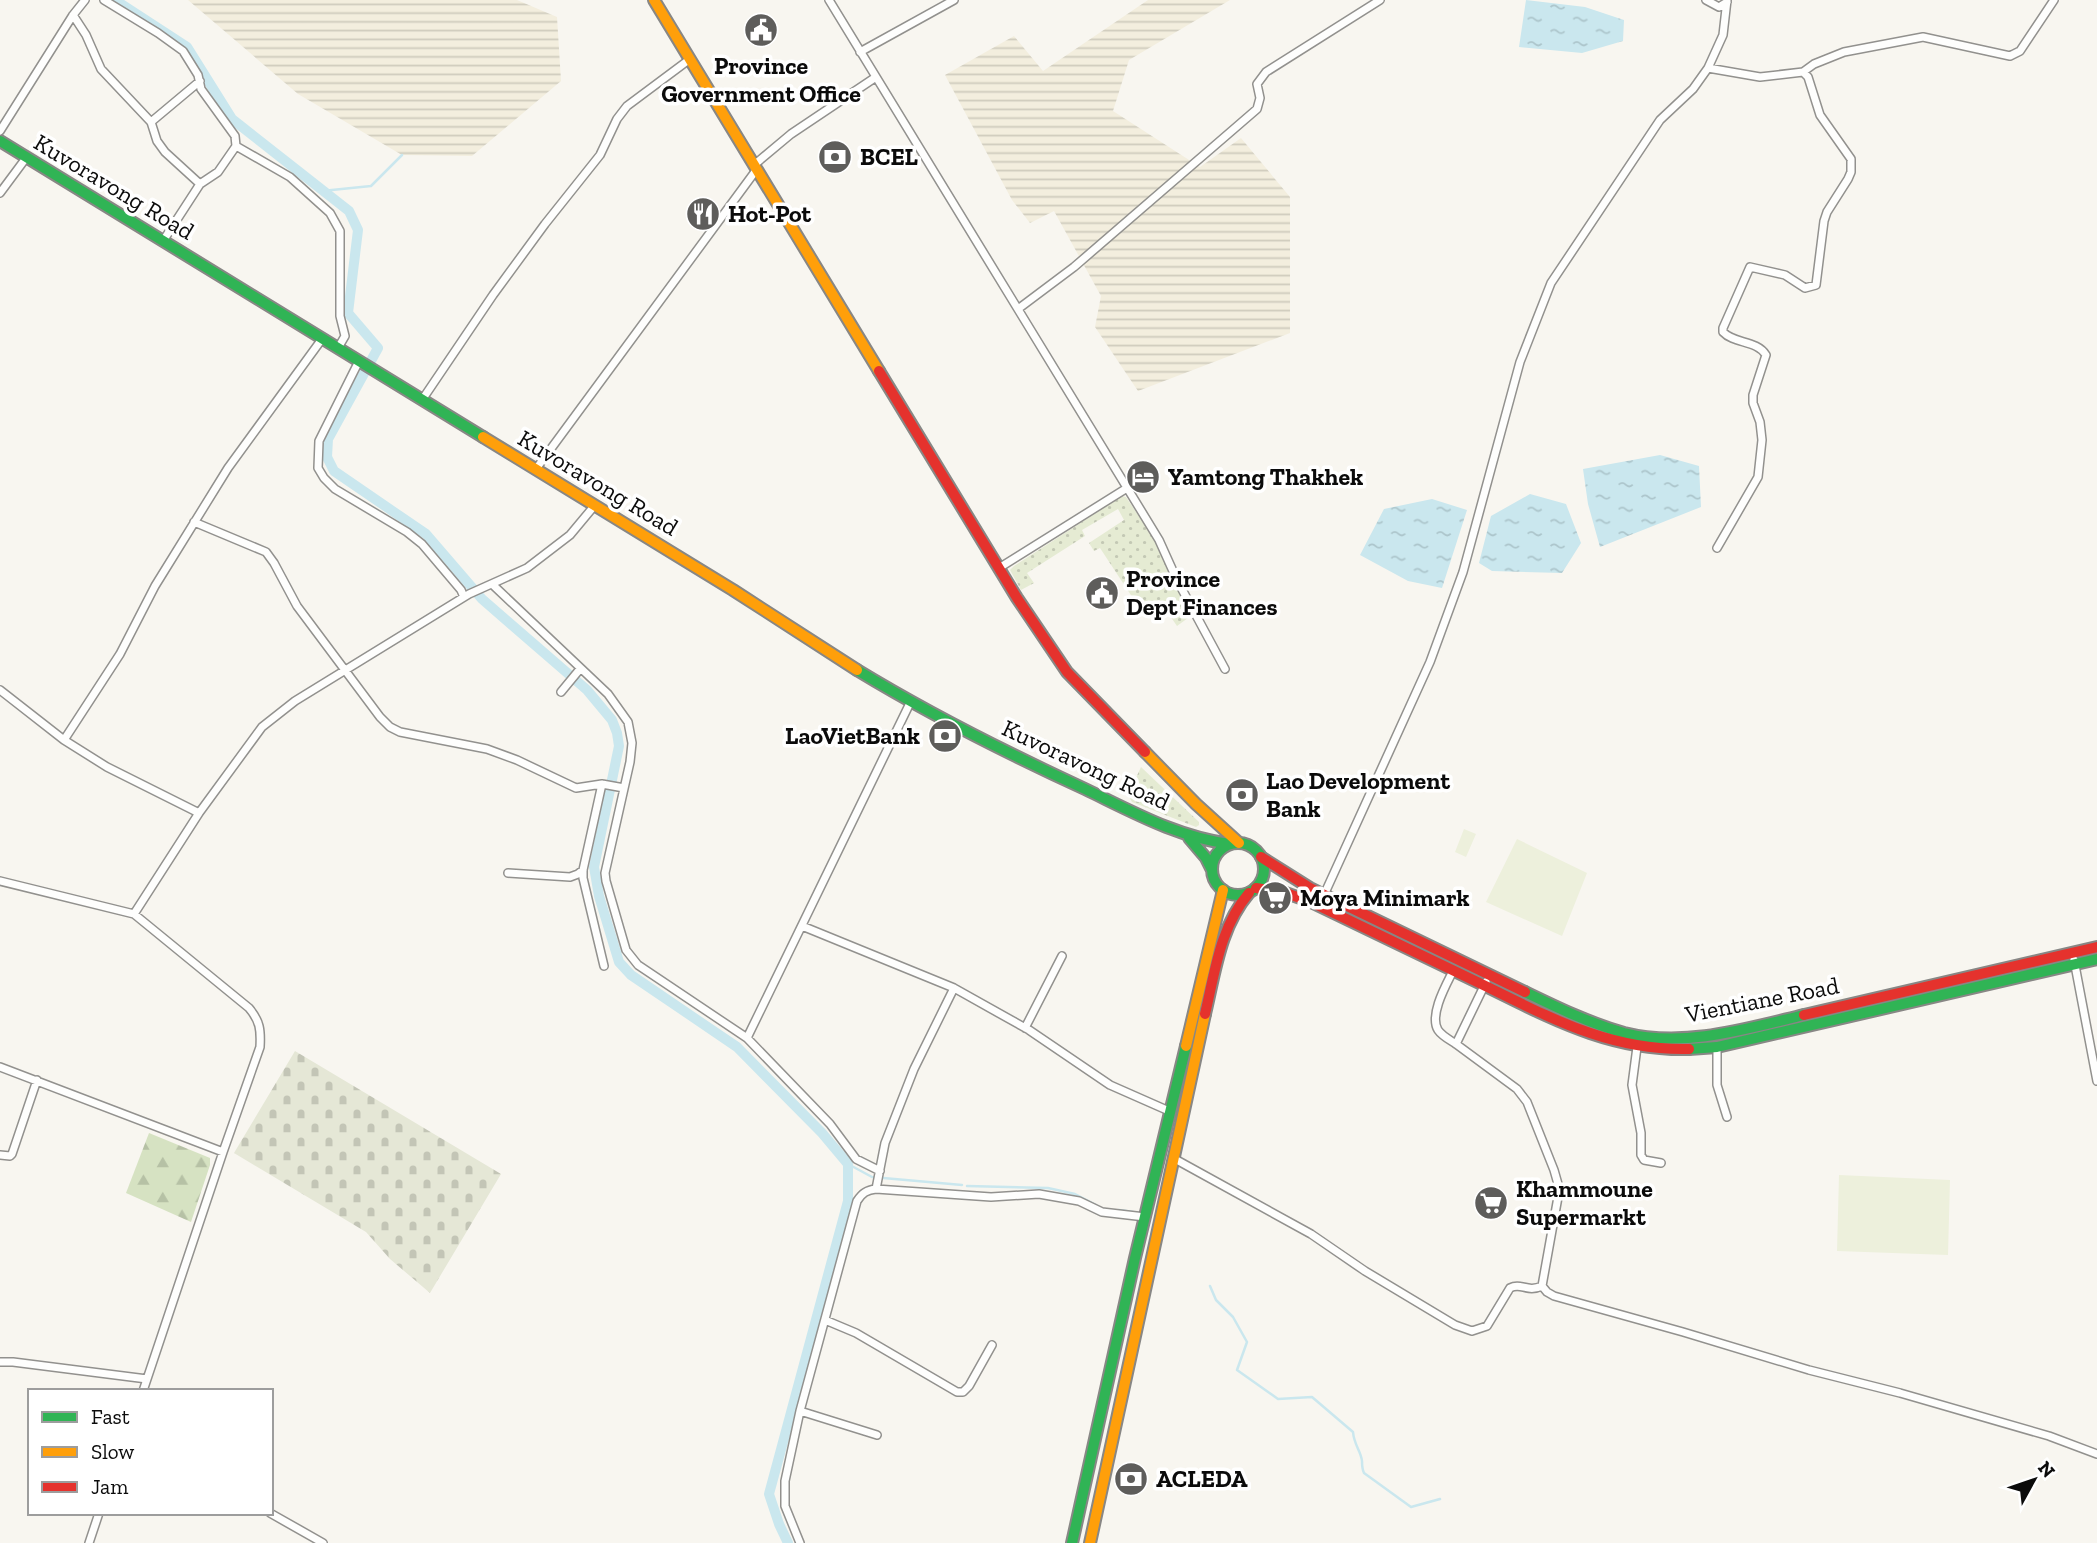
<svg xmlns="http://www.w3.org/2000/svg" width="2097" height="1543" font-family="'Zilla Slab',serif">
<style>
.farmland{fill:url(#farmland-rules)}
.green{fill:url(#green-dots)}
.forest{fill:url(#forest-firs)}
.cemetery{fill:url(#cemetery-stones)}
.pitch{fill:#edf0dc}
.water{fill:url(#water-ripples)}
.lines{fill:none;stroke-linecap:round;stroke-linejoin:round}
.stream{stroke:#cae7ee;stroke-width:2.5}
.canal{stroke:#cae7ee;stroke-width:10}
.street-casing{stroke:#92918e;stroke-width:10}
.fast-casing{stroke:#888785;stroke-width:14}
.slow-casing{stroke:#888785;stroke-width:14}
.jam-casing{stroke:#888785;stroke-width:14}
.street{stroke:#fefefd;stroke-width:7}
.fast{stroke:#30b455;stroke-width:10}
.slow{stroke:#ff9f0a;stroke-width:10}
.jam{stroke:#e5322d;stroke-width:10}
.labels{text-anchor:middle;stroke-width:7;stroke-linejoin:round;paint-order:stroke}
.poi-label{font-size:24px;font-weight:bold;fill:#0b0b0b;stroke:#fff;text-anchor:start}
.street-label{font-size:24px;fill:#0b0b0b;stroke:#fff}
</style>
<defs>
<pattern id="farmland-rules" width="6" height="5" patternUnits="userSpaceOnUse" patternTransform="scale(1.75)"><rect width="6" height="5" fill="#f3eede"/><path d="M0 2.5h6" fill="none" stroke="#cfcbbd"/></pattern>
<pattern id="green-dots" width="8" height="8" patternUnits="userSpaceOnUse" patternTransform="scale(1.75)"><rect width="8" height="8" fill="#e5ebd3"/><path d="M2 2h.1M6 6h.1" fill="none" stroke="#c3c8b4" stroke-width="1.8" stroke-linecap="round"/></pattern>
<pattern id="forest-firs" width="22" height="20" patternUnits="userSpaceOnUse" patternTransform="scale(1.75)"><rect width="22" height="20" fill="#d6e2c2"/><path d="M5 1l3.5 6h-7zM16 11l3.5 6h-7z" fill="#b6c1a5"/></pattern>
<pattern id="cemetery-stones" width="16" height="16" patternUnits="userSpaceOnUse" patternTransform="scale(1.75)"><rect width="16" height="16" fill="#e5e7d6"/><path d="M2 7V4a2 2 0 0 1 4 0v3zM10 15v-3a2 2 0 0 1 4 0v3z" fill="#c3c5b6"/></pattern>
<pattern id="water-ripples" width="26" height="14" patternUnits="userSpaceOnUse" patternTransform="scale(1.75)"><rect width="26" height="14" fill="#cae7ee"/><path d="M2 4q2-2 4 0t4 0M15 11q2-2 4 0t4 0" fill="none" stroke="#acc5cb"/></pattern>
</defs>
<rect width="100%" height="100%" fill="#f8f6f0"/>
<path class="farmland" d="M188 0H517L557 17 561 81 472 156 402 155 298 94Z
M1148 0H1230L1129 60 1113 111 1200 167 1241 138 1290 197V333L1138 391 1095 327 1101 296 1054 211 1030 223 1012 200 945 75 1014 36 1043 71Z"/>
<path class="green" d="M1122 496 1126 497 1156 542 1192 615 1177 626 1159 600 1142 612 1100 548 1094 551 1089 543 1124 520 1118 509 1082 530 1085 536 1027 573 1034 583 1021 590 1010 570 1014 566Z
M1141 767 1199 822V825L1196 827 1132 802 1128 795Z"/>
<path class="forest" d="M149 1133 210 1158V1165L191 1222 126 1193Z"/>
<path class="cemetery" d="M295 1051 501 1174 430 1293 390 1259 366 1232 234 1153Z"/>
<path class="pitch" d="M1464 829 1476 834 1466 857 1455 852Z
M1517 839 1587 873 1562 936 1486 902Z
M1839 1175 1950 1180 1948 1255 1837 1251Z"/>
<path class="water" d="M1526 0 1585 7 1624 20 1623 41 1582 53 1519 47Z
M1660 455 1699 466 1701 507 1600 547 1588 504 1583 469Z
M1530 494 1566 504 1581 543 1562 573 1492 571 1479 563 1491 516Z
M1432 499 1467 510 1442 588 1408 581 1360 555 1384 509Z"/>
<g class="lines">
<path class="stream" d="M322 191 371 186 402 155
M848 1164 872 1177 962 1185
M967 1186 1048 1188 1075 1194 1096 1205
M1119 1210 1133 1212
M1210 1286 1216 1300 1233 1317 1247 1342 1237 1370 1278 1399 1312 1397 1353 1432C1354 1445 1361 1451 1362 1461 1362 1465 1362 1469 1364 1473L1411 1507 1440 1499"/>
<path class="canal" d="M115 0 187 47 232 119 349 211 358 230 348 313 378 348 328 439 327 457 334 471 426 534 482 599 587 690 612 720 617 733 619 746 594 867 599 896 619 962 631 975 737 1047 822 1133 848 1164V1201L769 1494 779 1524 788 1543"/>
<g class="street-casing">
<path id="street" d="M104 0 158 33 183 51 198 75 201 89 235 136 236 146 290 177 330 213 340 231V316L345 336 338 348
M829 0 1159 540 1177 580 1225 669
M1706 0 1719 7 1727 2
M73 15 86 35 101 69 151 122 157 141 165 152 200 184 163 241
M860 52 954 0
M1708 68 1760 77 1803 72 1814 64 1844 52 1923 37 2010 56 2020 51 2054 0
M151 122 200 81
M0 131 73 15 85 0
M754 165 791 134 876 77
M200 184 218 172 236 146
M0 193 26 158
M1018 309 1074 267 1257 109 1260 98 1257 84 1266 72 1380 0
M359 361 319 441 318 468 324 478 335 489 407 532 422 544 461 590 464 597
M422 400 493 295 545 224 600 155 617 119 627 106 690 59
M536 469 757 169
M194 522 266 552 274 563 297 606 380 717 390 727 400 732 487 749 517 760 576 788 602 784 624 788
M1717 548 1758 477 1762 440 1760 422 1753 403V395L1766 355C1757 340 1734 344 1723 332V328L1750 267 1785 275 1805 288 1816 285 1824 221 1827 212 1848 179 1851 172V159L1820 115 1808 77 1803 72
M999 568 1127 488
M493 585 608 694 628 722 632 743 630 762 605 873 606 881 626 950 638 965 747 1038 830 1124 856 1159 880 1171
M0 690 64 740 107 767 199 813
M561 692 580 669
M64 740 120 654 155 586 228 468 322 339
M602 784 583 870V878L604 966
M508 873 570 877 578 874 583 870
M0 881 134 914 249 1008C260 1021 261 1030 260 1047L223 1152 143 1391
M1324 895 1430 662 1463 572 1520 362 1551 283 1660 120 1693 89 1708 68 1723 35 1727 0
M134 914 199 813 262 727 295 701 469 594 527 568 570 535 595 505
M802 926 954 988 1029 1030 1110 1085 1169 1111
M2074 960 2097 1081
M1453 971C1446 985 1429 1015 1438 1030 1442 1036 1450 1040 1456 1044
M1486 982 1456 1044 1517 1089 1527 1102 1554 1170 1558 1184V1197L1542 1286
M1025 1028 1062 956
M747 1038 911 701
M1637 1047 1632 1085 1641 1133V1155L1644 1160 1661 1163
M1717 1047V1085L1727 1117
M0 1067 223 1152
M0 1155 10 1156 12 1154 37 1080
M1173 1158 1311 1234 1365 1271 1455 1325 1472 1331 1487 1326 1510 1288C1521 1282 1527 1293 1542 1286
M876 1189 885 1143 914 1069 954 988
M1542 1286 1547 1292 1554 1296 1683 1332 1809 1370 1900 1393 2049 1436 2097 1454
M825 1320 856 1333 957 1392H963L969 1386 992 1345
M0 1362H13L147 1379
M800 1411 877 1435
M270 1513 323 1543
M89 1543 99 1513
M800 1543 785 1506V1481L800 1411 857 1201C862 1193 867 1190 876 1189L991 1197 1039 1194 1079 1201 1102 1212 1145 1217"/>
</g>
<g class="fast-casing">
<path id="fast" d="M0 141 483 437
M857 670C931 715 1007 753 1085 789 1133 812 1177 837 1230 844
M1189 838 1206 858 1212 870
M1212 869a26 26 0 1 1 52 0a26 26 0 1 1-52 0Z
M1525 992C1558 1008 1589 1023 1624 1033 1684 1048 1746 1029 1804 1015
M1689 1049 1717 1047 2097 959
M1072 1543 1135 1258 1186 1046"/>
</g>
<g class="slow-casing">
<path id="slow" d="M654 0 879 371
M483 437 733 590 857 670
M1145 752 1196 804 1239 843
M1186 1046 1223 890
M1090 1543 1205 1014"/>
</g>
<g class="jam-casing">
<path id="jam" d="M879 371 1017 598 1067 672 1145 752
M1261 857 1310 888 1525 992
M1256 888 1286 893 1311 902C1364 928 1418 953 1471 979 1544 1014 1605 1051 1689 1049
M1205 1014C1215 972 1220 927 1249 893
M1804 1015 2097 947"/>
</g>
<use href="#street" class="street"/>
<use href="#fast" class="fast"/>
<use href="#slow" class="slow"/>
<use href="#jam" class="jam"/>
</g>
<defs>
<g id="civic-disc" transform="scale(1.75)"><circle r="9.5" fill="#5e5d5b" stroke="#fff"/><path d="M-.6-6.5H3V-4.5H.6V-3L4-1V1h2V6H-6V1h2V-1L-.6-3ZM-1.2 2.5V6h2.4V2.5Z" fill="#fff"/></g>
<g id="bank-disc" transform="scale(1.75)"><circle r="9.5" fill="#5e5d5b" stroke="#fff"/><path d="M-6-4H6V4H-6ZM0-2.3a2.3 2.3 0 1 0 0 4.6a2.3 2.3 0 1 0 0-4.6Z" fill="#fff"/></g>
<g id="restaurant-disc" transform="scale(1.75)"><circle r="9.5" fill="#5e5d5b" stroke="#fff"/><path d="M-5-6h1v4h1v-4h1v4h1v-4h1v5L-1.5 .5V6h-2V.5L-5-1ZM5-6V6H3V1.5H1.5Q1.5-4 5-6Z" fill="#fff"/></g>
<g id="hotel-disc" transform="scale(1.75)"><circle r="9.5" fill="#5e5d5b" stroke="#fff"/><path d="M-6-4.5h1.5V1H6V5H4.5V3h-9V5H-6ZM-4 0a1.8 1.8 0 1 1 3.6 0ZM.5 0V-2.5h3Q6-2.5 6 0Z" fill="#fff"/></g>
<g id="supermarket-disc" transform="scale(1.75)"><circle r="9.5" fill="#5e5d5b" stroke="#fff"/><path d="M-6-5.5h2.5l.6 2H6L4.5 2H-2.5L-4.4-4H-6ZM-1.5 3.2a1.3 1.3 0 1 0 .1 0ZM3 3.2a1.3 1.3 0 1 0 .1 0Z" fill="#fff"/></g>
</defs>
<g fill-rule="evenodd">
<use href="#civic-disc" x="761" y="30"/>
<use href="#bank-disc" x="835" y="157"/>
<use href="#restaurant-disc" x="703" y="214"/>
<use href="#hotel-disc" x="1143" y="477"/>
<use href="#civic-disc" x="1102" y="593"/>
<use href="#bank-disc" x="945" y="736"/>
<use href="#bank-disc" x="1242" y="795"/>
<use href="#supermarket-disc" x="1275" y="898"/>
<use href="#supermarket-disc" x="1491" y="1203"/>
<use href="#bank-disc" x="1131" y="1479"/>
</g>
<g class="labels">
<g class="poi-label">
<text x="761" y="74" text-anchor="middle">Province<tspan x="761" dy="28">Government Office</tspan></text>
<text x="860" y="165">BCEL</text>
<text x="728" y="222">Hot-Pot</text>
<text x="1168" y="485">Yamtong Thakhek</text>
<text x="1126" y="587">Province<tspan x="1126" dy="28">Dept Finances</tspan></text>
<text x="920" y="744" text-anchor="end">LaoVietBank</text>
<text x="1266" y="789">Lao Development<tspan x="1266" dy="28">Bank</tspan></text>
<text x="1300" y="906">Moya Minimark</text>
<text x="1516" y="1197">Khammoune<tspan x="1516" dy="28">Supermarkt</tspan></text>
<text x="1156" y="1487">ACLEDA</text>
</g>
<g class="street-label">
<text transform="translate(114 187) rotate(31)" y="8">Kuvoravong Road</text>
<text transform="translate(598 483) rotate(31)" y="8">Kuvoravong Road</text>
<text transform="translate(1086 765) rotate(25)" y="8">Kuvoravong Road</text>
<text transform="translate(1762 1000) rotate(-11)" y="8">Vientiane Road</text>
</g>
</g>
<rect x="28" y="1389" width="245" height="126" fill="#ffffff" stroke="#9d9d9d" stroke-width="2"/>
<rect x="42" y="1412" width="35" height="10" fill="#30b455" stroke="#9d9d9d" stroke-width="2"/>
<text x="91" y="1424" font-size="21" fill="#0b0b0b">Fast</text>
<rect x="42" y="1447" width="35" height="10" fill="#ff9f0a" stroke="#9d9d9d" stroke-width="2"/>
<text x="91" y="1459" font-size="21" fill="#0b0b0b">Slow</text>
<rect x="42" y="1482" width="35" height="10" fill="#e5322d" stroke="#9d9d9d" stroke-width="2"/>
<text x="91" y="1494" font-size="21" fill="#0b0b0b">Jam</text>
<g transform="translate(2034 1480) rotate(50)" stroke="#ffffff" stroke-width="5" paint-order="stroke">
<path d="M0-5L12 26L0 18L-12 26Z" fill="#0b0b0b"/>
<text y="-10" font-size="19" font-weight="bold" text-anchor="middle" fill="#0b0b0b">N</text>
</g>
</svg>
